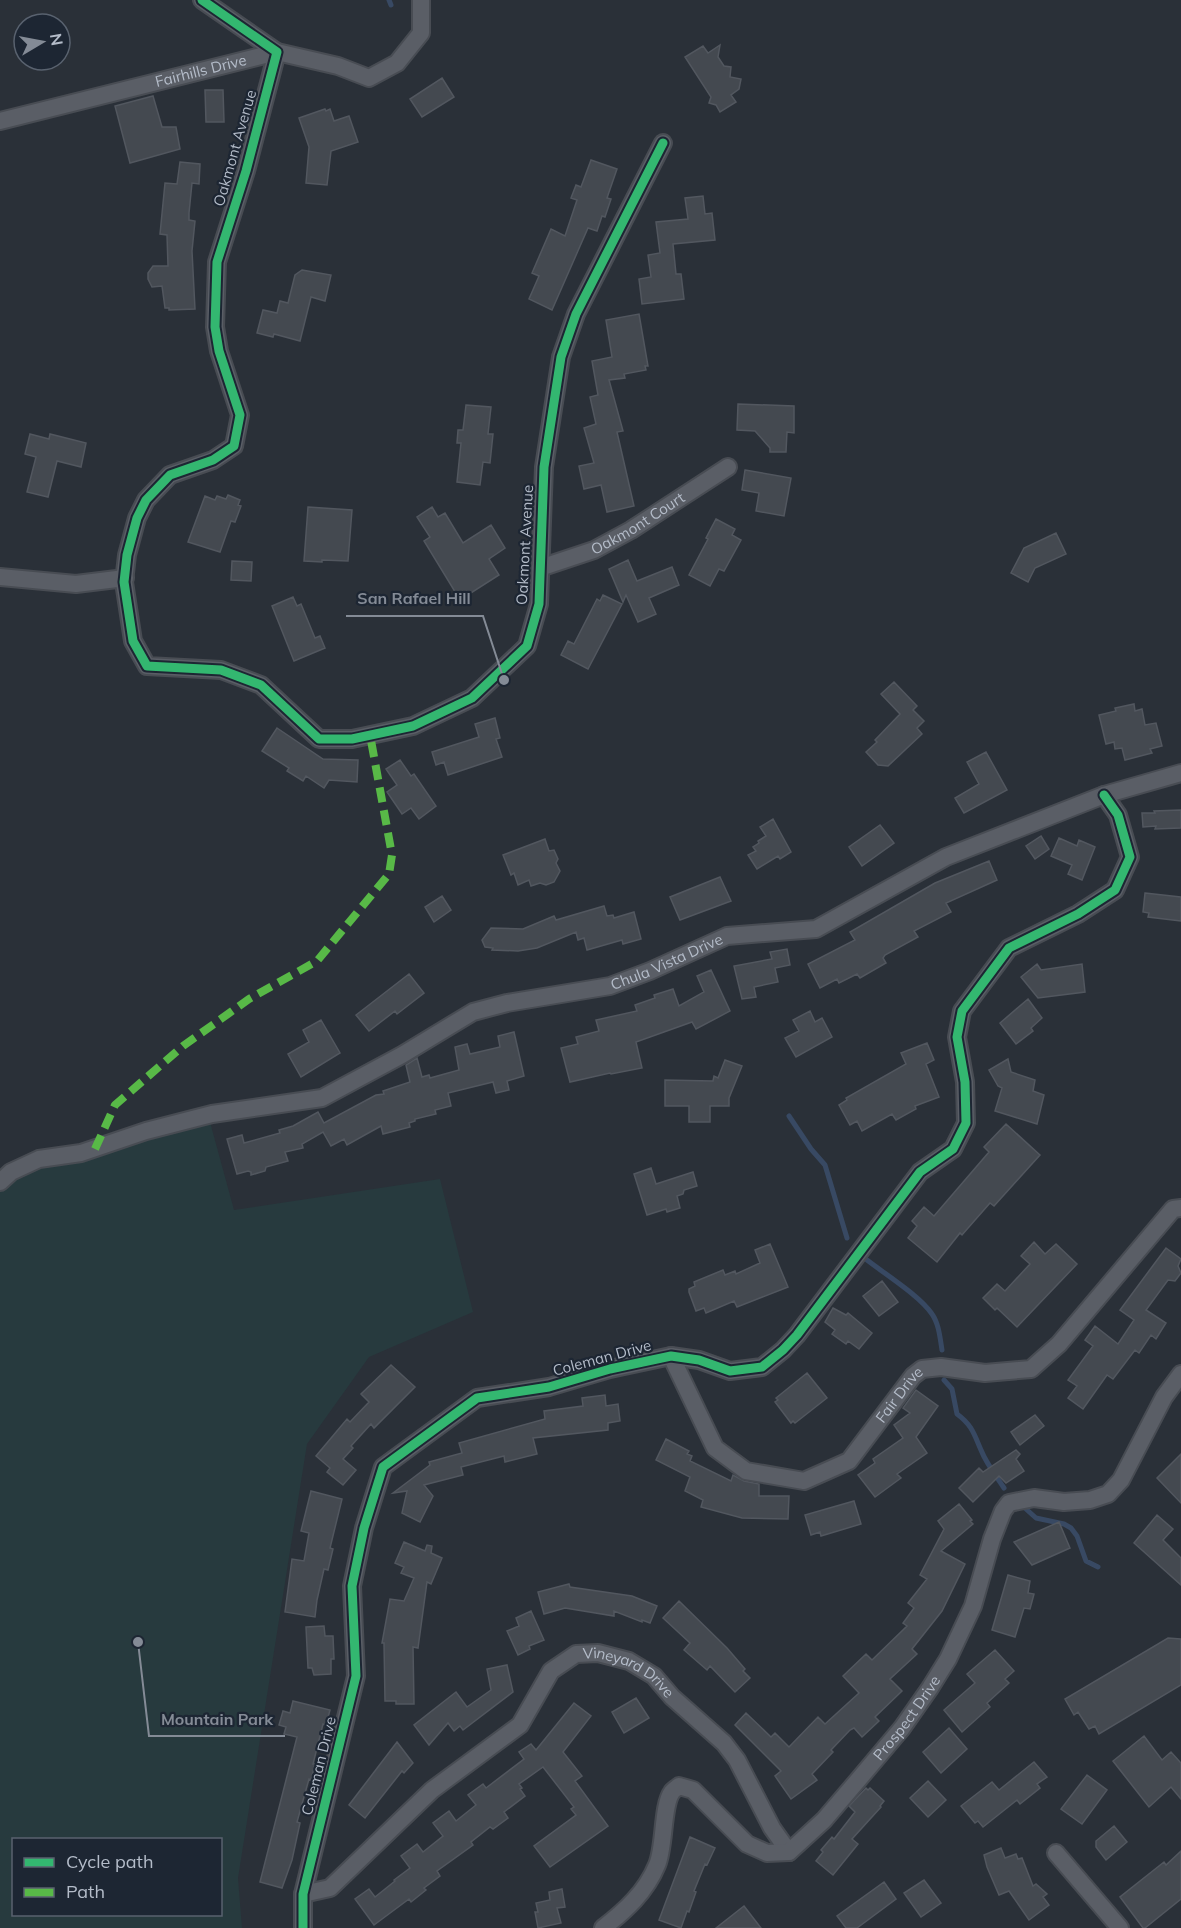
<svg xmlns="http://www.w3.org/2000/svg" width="1181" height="1928" font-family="Mulish,sans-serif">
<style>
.green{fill:#273a3e;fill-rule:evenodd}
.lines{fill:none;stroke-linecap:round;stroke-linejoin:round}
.stream{stroke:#384963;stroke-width:5}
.building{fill:#444950;stroke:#52575f;stroke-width:1.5}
.minor-casing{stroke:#484c53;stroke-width:20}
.minor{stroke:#5a5e66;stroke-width:16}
.quiet{stroke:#58b947;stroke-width:8;stroke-dasharray:15 8;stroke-linecap:butt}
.cycleway-casing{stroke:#1d2633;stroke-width:13}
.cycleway{stroke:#33b770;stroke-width:9}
.labels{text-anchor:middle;stroke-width:4.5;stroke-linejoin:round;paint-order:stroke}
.street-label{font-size:15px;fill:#b4bcc9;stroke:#1d2633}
.leader{fill:none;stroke:#848b96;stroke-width:2}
.callout-dot{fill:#848b96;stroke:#1d2633;stroke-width:2}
.callout-label{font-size:16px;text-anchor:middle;font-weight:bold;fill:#848b96;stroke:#1d2633;stroke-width:4.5;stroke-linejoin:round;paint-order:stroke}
</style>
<rect width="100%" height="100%" fill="#2a3038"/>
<path class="green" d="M210 1122 234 1210 440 1179 473 1312 369 1357 307 1444 238 1878 242 1928H0V1179L19 1166ZM14 1840H220V1914H14Z"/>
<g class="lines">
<path class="stream" d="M389 0 391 5
M789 1116 811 1149 825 1165 847 1238
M867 1260C885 1274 920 1296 932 1314 939 1324 940 1338 942 1350
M944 1380 952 1389 957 1414C972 1425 974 1434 981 1450 986 1463 996 1476 1004 1488
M1026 1509 1036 1518 1064 1524 1071 1528 1077 1536 1086 1561 1098 1567"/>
</g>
<path class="building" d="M720 45 718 57 724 66 731 67 730 77 741 79 739 89 731 95 736 102 720 112 716 105 709 103 711 97 685 57 703 46 708 53Z
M442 78 454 97 422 117 410 99Z
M205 90H223L224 122H206Z
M153 96 162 127H176L180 149 130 163 115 106Z
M325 109 326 111 330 109 334 121 349 116 358 142 331 151 327 185 306 183 309 147 299 118Z
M591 160 617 169 607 198 611 199 605 217 602 216 597 231 588 228 552 310 529 299 539 276 532 273 551 229 565 236 577 200 571 198 576 185 581 187Z
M180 162 200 164 199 184 192 183 189 213V220L195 221 192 251 195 309 169 310V308H165L162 286 152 287 148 279V273L153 266H168L167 235 160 234 165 183 177 184Z
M703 196 705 214 712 213 715 240 673 244 676 274H681L684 299 642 304 639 279 651 277 648 255 660 253 656 222 688 219 685 198Z
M302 270 331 275 325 301 311 297 300 341 274 334 273 337 257 333 263 310 277 313 280 301 288 303 295 275Z
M639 314 648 366H645L646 370 624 374 625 378 609 380 623 431 617 432 634 506 607 512 601 485 584 489 579 466 594 463 584 428 596 424 590 397 598 395 592 361 612 357 606 320Z
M738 404 794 406V433L787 432 786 452H770V448L755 431 737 430Z
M466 405 491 407 488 434H493L490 463 483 462 480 485 457 482 461 443H457L458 430H463Z
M30 434 49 439 50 434 86 443 81 467 57 461 48 497 27 492 36 457 25 454Z
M745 470 791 478 784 516 756 511 759 493 742 490Z
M228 495 240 500 238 505 241 506 235 522 231 521 220 552 188 542 205 496 215 500 217 496 226 499Z
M308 507 352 510 348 561 322 560V562L304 561Z
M432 507 438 517 445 513 463 543 491 525 505 548 489 559 499 575 460 600 424 541 430 537 417 517Z
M716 519 735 529 732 535 741 540 724 571 719 569 710 586 689 575 708 539 706 538Z
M1056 533 1066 554 1035 568 1028 582 1011 573 1024 548Z
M628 560 637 581 672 567 679 585 649 598 656 614 638 622 626 595 623 602 609 569Z
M232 561 252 562 251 581 231 580Z
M603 595 622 604 588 669 561 655 568 641 574 644 597 599 600 601Z
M293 597 297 606 301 604 315 638 320 636 325 648 294 661 272 606Z
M894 682 917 706 913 710 924 721 917 728 922 734 888 766 878 765 866 752 877 742 875 740 900 714 881 694Z
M1134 704 1135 711 1142 709 1145 725 1156 723 1162 746 1150 749 1152 753 1125 760 1122 748 1115 749 1114 742 1106 744 1099 715 1116 711 1115 708Z
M495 718 500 738 496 739 502 757 448 775 444 762 436 765 432 752 479 737 475 724Z
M277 728 323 759 358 760 357 782 329 780 324 788 306 776 303 781 287 771 289 768 262 751Z
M986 752 1007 790 964 813 955 798 979 784 967 762Z
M400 760 411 776 414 774 436 806 419 819 411 808 402 814 387 792 397 785 386 769Z
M1181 810V828L1155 829 1156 826 1143 827 1142 813H1155L1154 811Z
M773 819 791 852 780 859 778 856 757 869 748 855 756 851 753 847 759 843 758 841 766 836 760 827Z
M880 825 894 843 862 866 849 847Z
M1041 836 1049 849 1035 859 1026 846Z
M1059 838 1077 846 1079 840 1095 847 1082 880 1068 874 1072 865 1051 856Z
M545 839 549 851 554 850 558 859 556 863 560 871 554 882 546 885 540 883 531 886 529 880 518 885 514 873 511 875 503 855Z
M989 861 997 880 946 903 951 912 914 931 918 937 885 955 883 958 886 963 860 978 857 974 839 983 837 979 820 988 808 964 855 940 850 932 935 883Z
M720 877 731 901 680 920 670 897Z
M1145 893 1181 897V921L1148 917 1149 913 1143 912Z
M442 896 451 910 434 922 425 907Z
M604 906 607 916 613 915 614 918 634 912 641 939 623 944 622 940 587 950 584 938 578 940 576 932 537 948 518 951 492 950 493 948 485 947 482 940 491 928 523 929 554 916 556 920Z
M787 949 790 965 775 968 778 982 754 987 756 997 742 999 734 966 772 959 770 952Z
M1037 964 1041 970 1082 964 1085 992 1038 998 1021 977Z
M711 970 730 1011 696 1029 692 1022 636 1042 642 1068 611 1074 610 1073 570 1082 561 1048 578 1044 576 1037 599 1031 596 1020 637 1011 635 1005 655 998 654 995 673 989 679 1006 704 992 697 976Z
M409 974 424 993 397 1014 395 1011 369 1031 356 1015Z
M1028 999 1042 1018 1031 1028 1033 1031 1016 1044 1000 1023Z
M810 1011 815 1022 822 1018 832 1037 796 1057 785 1038 799 1031 793 1020Z
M321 1020 340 1053 301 1077 288 1054 309 1042 303 1030Z
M514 1032 524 1076 507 1081 509 1090 496 1093 493 1082 448 1093 451 1106 435 1110 436 1114 415 1119V1121L409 1123 410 1127 383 1134 381 1126 347 1145 344 1139 331 1146 323 1132 302 1144 303 1148 285 1152 288 1161 266 1167 265 1171 251 1175V1172L248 1171 237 1174 227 1139 242 1135 244 1143 280 1133 279 1130 293 1126 318 1112 324 1123 376 1095 384 1094 383 1091 410 1082 406 1065 417 1058 422 1077 429 1075 430 1078 459 1070 455 1047 467 1044 470 1054 500 1047 498 1036Z
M927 1043 934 1060 926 1064 939 1097 915 1106 916 1109 896 1120 892 1114 862 1131 857 1121 850 1125 839 1105 847 1100 846 1098 906 1064 901 1053Z
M1008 1059 1011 1072 1035 1080 1033 1091 1044 1095 1037 1124 995 1111 1002 1088 998 1086 989 1070Z
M725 1060 742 1066 729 1098V1106H710V1122H689V1106H665V1080L713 1081 714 1076 718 1078Z
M1006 1124 1040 1155 994 1206 990 1203 962 1235 960 1233 937 1262 908 1238 917 1226 912 1221 924 1207 934 1216 989 1152 984 1147Z
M651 1168 656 1184 693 1172 697 1186 684 1190 683 1194 677 1196 680 1208 667 1212 666 1209 647 1215 634 1174Z
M1034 1242 1045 1254 1056 1244 1077 1264 1017 1327 997 1308 995 1310 983 1298 997 1284 1005 1291 1030 1264 1021 1256Z
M770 1244 788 1287 737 1307 734 1301 706 1313 704 1308 696 1311 689 1292V1289L695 1286 694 1282 723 1270 725 1275 735 1271 736 1274 760 1263 755 1250Z
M1166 1248 1181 1259 1178 1266 1181 1273 1175 1281 1168 1280 1146 1310 1166 1323 1156 1339 1151 1335 1139 1353 1135 1350 1113 1379 1107 1375 1083 1409 1068 1398 1077 1386 1068 1380 1093 1346 1085 1340 1095 1326 1118 1344 1134 1320 1120 1310Z
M882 1281 898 1302 879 1316 863 1296Z
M833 1308 846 1315 848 1313 872 1333 859 1349 848 1341 846 1344 832 1334 835 1330 825 1322Z
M391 1365 415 1387 374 1428 371 1424 351 1446 353 1448 343 1459 356 1470 343 1485 327 1472 330 1468 316 1456 347 1419 350 1422 369 1402 361 1394Z
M807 1373 827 1398 795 1423 793 1421 791 1423 775 1402 778 1400 776 1398Z
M916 1390 938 1406 916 1437 927 1453 897 1474 901 1478 875 1497 858 1475 875 1463 873 1459 903 1438 894 1425 910 1413 903 1408Z
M605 1395 606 1406 618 1404 620 1421 608 1423V1430L533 1438 537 1454 505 1462 504 1456 461 1467 463 1475 424 1485 433 1496 420 1522 402 1513 407 1491 393 1493 430 1465 429 1462 462 1453 459 1443 545 1419 544 1411 583 1406 582 1398Z
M1035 1415 1044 1426 1020 1445 1011 1432Z
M666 1439 689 1451 687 1454 692 1456 690 1461 731 1481 733 1475 744 1481 759 1484V1496H789L788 1519 742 1518 701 1507 703 1500 685 1491 690 1477 656 1460Z
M1016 1450 1020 1454 1016 1459 1024 1471 1006 1483 999 1476 973 1502 959 1488 979 1468 983 1472Z
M1181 1454V1503L1157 1478Z
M311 1491 342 1499 330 1548 333 1549 328 1570 324 1569 317 1600 315 1617 285 1612 292 1559 304 1561 309 1533 301 1531Z
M854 1501 861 1524 821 1536 820 1532 811 1535 805 1515Z
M959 1504 972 1520 970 1521 973 1524 941 1551 965 1564 942 1611 912 1649 917 1654 890 1679 902 1691 875 1717 879 1721 862 1737 854 1728 850 1730 831 1750 833 1752 812 1774 817 1780 791 1799 775 1776 781 1771 735 1725 746 1713 771 1737 775 1733 789 1747 818 1717 825 1724 859 1693 843 1676 866 1654 872 1660 907 1626 903 1623 914 1608 908 1603 927 1579 920 1575 944 1529 938 1521Z
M1157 1515 1173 1529 1163 1540 1181 1558V1585L1134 1543Z
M1059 1522 1070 1548 1032 1565 1014 1542Z
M404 1542 425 1551 427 1545 432 1546 431 1553 442 1558 431 1584 427 1582 418 1648 413 1647 414 1704H396V1701H385L384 1643H382L390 1599 404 1601 414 1578 401 1573 404 1567 395 1563Z
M1008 1575 1030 1581 1028 1593 1034 1594 1030 1609 1024 1608 1015 1637 992 1630Z
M569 1584 570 1587 632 1596 657 1606 650 1623 642 1620V1622L614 1611V1616L565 1608 544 1614 538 1592Z
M679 1601 727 1648 745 1669 743 1671 750 1678 735 1692 710 1666 707 1670 684 1650 690 1643 663 1618Z
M531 1611 544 1640 529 1646 530 1649 518 1655 507 1631 519 1626 516 1618Z
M324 1626 325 1636H333L334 1659H331V1674L314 1675 312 1668H308L306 1627Z
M1168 1638 1181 1639V1685L1099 1734 1095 1726 1089 1729 1078 1712 1074 1715 1065 1699Z
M995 1650 1014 1671 1005 1679 1009 1683 987 1703 990 1707 962 1732 944 1710 975 1683 967 1674Z
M507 1665 513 1692 463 1730 460 1726 454 1731 448 1723 429 1745 414 1725 456 1692 467 1707 491 1690 487 1669Z
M636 1698 649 1718 624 1733 612 1712Z
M293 1701 330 1710 326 1725 323 1724 313 1764H315L311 1780 309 1779 297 1822 300 1823 292 1860 282 1888 260 1882 297 1737 284 1734 286 1727 279 1725 283 1711 290 1713Z
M574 1703 591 1716 563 1752 582 1776 575 1781 608 1826 550 1867 534 1846 576 1815 571 1809 574 1807 543 1767 519 1784 522 1788 520 1789 525 1796 504 1812 508 1818 493 1829 490 1827 471 1842 473 1845 437 1871 440 1876 424 1888 426 1890 411 1902 409 1899 374 1925 355 1899 369 1889 375 1897 395 1881 394 1880 410 1868 401 1856 417 1844 423 1852 443 1836 433 1823 449 1811 456 1821 476 1805 468 1795 483 1784 486 1788 524 1759 519 1752 531 1744 536 1750Z
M949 1728 967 1749 941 1773 923 1752Z
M1144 1736 1162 1760 1171 1752 1181 1763V1799L1171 1787 1149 1807 1113 1761Z
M397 1742 413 1763 404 1773 402 1771 365 1818 349 1805Z
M1034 1762 1047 1777 1037 1784 1040 1788 1020 1804 1017 1800 983 1827 978 1821 975 1823 961 1806 992 1782 999 1790Z
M1087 1775 1107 1790 1082 1824 1061 1809Z
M928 1781 946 1800 928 1817 910 1798Z
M866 1788 868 1790 870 1788 884 1801 880 1806 881 1807 852 1839 858 1844 833 1875 816 1861 823 1852 821 1850 832 1837 834 1839 855 1812 849 1806Z
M1114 1826 1127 1842 1106 1860 1096 1847V1841Z
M690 1837 715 1848 707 1865 705 1864 694 1891 696 1892 689 1912 687 1911 681 1928 659 1920Z
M1001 1848 1005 1858 1016 1854 1018 1859 1022 1858 1033 1886 1036 1884 1047 1894 1043 1897 1049 1905 1029 1920 1009 1891 999 1895 987 1867 984 1855Z
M1181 1851V1899L1145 1928H1143L1120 1897 1164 1862 1166 1865Z
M924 1880 941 1903 921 1917 904 1893Z
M884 1882 896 1899 857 1928H846L837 1916Z
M562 1889 565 1907 557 1908 561 1923 538 1928 535 1912H538L536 1903 550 1900 549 1892Z
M744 1906 761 1928H716Z"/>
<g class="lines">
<g class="minor-casing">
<g id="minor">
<path d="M202 0 277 52 246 171 217 262 215 327 219 351 240 415 234 446 213 460 170 475 146 500 137 518 127 555 124 582 133 641 147 666 221 670 261 685 319 739H352L413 726 472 698 527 646 539 604 544 467 561 357 576 314 663 143"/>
<path id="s1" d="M0 121 277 52 338 66 369 78 397 63 421 33V0"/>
<path id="s2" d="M540 568 594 550 631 530 728 467"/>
<path d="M0 577 76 584 125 578"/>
<path id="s3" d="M0 1182 11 1172 39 1159 81 1153 146 1131 212 1114 322 1098 402 1055 473 1012 507 1003 610 986 650 971 727 936 816 929 946 857 1104 795 1181 773"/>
<path id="s4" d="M671 1356 715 1448 746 1471 804 1481 849 1461 913 1376 922 1369 941 1367 985 1373 1031 1369 1059 1344 1173 1209 1181 1208"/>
<path d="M1056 1853 1120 1928"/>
<path id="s5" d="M303 1894 330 1888 432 1790 520 1725 551 1671 576 1654 598 1653 629 1661 654 1676 672 1697 724 1743 737 1760 772 1828 789 1852"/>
<path d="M303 1928V1894L356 1676 352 1586 364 1528 383 1467 477 1398 549 1387 610 1369 671 1356 699 1360 730 1371 762 1367 783 1350 797 1335 920 1172 953 1149 966 1123 965 1082 957 1037 962 1011 1009 948 1078 914 1115 890 1130 857 1118 815 1104 795"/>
<path id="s6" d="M603 1928C625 1911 646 1892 657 1865 665 1847 662 1805 672 1792 673 1790 677 1788 679 1786L693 1790 747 1844 767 1853 789 1852 824 1820 859 1779 902 1728 930 1688 948 1659 973 1606 992 1539 1003 1511 1009 1503 1034 1498 1064 1502 1090 1500 1108 1494 1121 1480 1164 1397 1181 1374"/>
</g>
</g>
<use href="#minor" class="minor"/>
<path class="quiet" d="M95 1149 115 1105 183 1046 249 999 317 961 389 874 392 855 370 735"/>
<g class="cycleway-casing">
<path id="cycleway" d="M202 0 277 52 246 171 217 262 215 327 219 351 240 415 234 446 213 460 170 475 146 500 137 518 127 555 124 582 133 641 147 666 221 670 261 685 319 739H352L413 726 472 698 527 646 539 604 544 467 561 357 576 314 663 143
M303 1928V1894L356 1676 352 1586 364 1528 383 1467 477 1398 549 1387 610 1369 671 1356 699 1360 730 1371 762 1367 783 1350 797 1335 920 1172 953 1149 966 1123 965 1082 957 1037 962 1011 1009 948 1078 914 1115 890 1130 857 1118 815 1104 795"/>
</g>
<use href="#cycleway" class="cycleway"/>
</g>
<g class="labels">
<g class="street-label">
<text dy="5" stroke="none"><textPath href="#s1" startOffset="207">Fairhills Drive</textPath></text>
<text transform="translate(235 148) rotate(-74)" y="5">Oakmont Avenue</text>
<text dy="5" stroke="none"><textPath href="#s2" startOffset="108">Oakmont Court</textPath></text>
<text transform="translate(525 545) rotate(-87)" y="5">Oakmont Avenue</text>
<text dy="5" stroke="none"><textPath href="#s3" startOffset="711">Chula Vista Drive</textPath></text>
<text transform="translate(602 1358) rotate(-15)" y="5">Coleman Drive</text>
<text dy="5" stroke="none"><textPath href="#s4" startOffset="332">Fair Drive</textPath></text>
<text dy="5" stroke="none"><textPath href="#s5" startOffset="429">Vineyard Drive</textPath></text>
<text dy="5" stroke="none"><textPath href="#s6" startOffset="482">Prospect Drive</textPath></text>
<text transform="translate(319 1766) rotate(-76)" y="5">Coleman Drive</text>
</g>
</g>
<path class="leader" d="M504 680L483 616H346M138 1642L149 1736H285"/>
<g class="callout-dot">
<circle cx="504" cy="680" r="6"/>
<circle cx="138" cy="1642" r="6"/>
</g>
<g class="callout-label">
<text x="414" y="604">San Rafael Hill</text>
<text x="217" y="1725">Mountain Park</text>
</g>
<rect x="12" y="1838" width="210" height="78" fill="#1d2633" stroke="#59626f" stroke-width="1.5"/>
<rect x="24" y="1858" width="30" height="9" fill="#33b770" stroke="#59626f" stroke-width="1.5"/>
<text x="66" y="1868" font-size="18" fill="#b4bcc9">Cycle path</text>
<rect x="24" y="1888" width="30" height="9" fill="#58b947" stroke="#59626f" stroke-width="1.5"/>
<text x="66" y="1898" font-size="18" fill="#b4bcc9">Path</text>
<g transform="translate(42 42) rotate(80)"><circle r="28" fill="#1d2633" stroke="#59626f" stroke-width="1.5"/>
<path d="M0-4.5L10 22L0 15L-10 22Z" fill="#848b96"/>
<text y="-9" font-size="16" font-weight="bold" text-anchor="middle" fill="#b4bcc9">N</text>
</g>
</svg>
